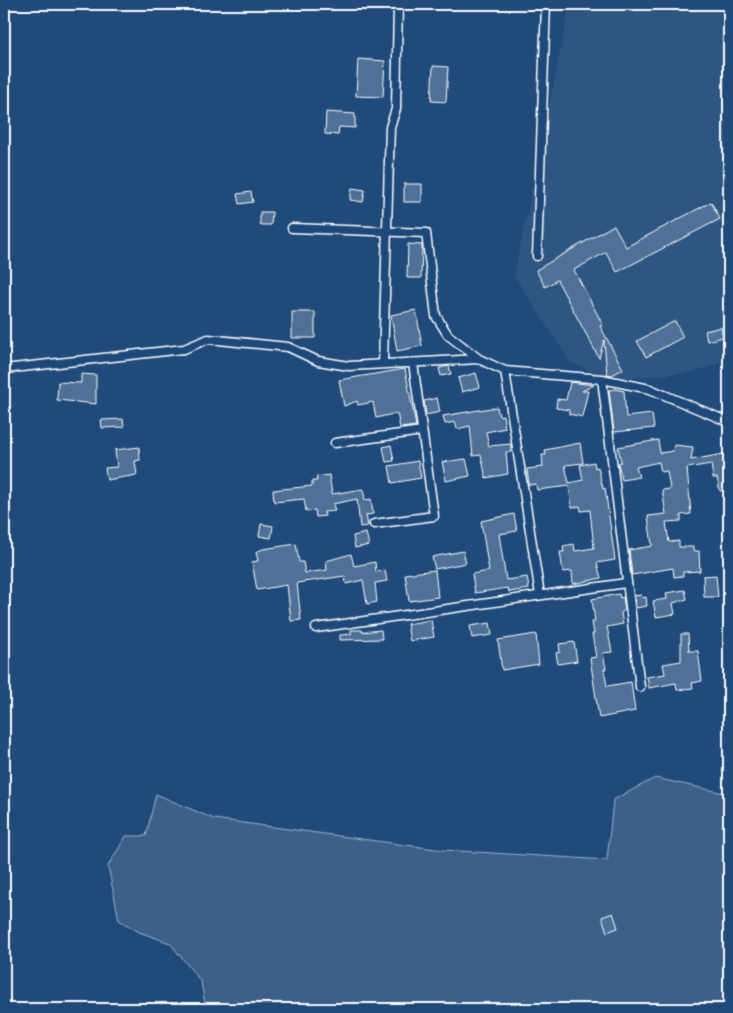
<svg xmlns="http://www.w3.org/2000/svg" width="733" height="1013" font-family="Mynerve,sans-serif">
<style>
.built{fill:#2e5683}
.green{fill:#3c618b;stroke:#9eb0c5}
.building{fill:#507197;stroke:#fff}
.lines{fill:none;stroke-linecap:round;stroke-linejoin:round}
.minor-casing{stroke:#fff;stroke-width:11}
.minor{stroke:#1f4a7a;stroke-width:8}
</style>
<rect width="100%" height="100%" fill="#1f4a7a"/>
<filter id="ink" filterUnits="userSpaceOnUse"><feTurbulence type="fractalNoise" baseFrequency=".02" numOctaves="2"/><feDisplacementMap in="SourceGraphic" scale="10" xChannelSelector="R" yChannelSelector="G"/><feConvolveMatrix kernelMatrix="1 2 1 2 8 2 1 2 1" color-interpolation-filters="sRGB"/></filter>
<g filter="url(#ink)">
<path class="built" d="M570 4H729V361L690 373 609 379 571 363 514 276Z"/>
<path class="green" d="M655 778 729 794V1009H206L201 982 170 943 139 932 119 920 108 866 126 836H146L156 794 214 819 443 850 607 860 613 800Z"/>
<path class="building" d="M358 59 385 61 383 97 356 96Z
M433 66 448 67 446 102 431 101Z
M326 112 355 114V128L339 127 338 135 325 134Z
M404 184H422V202H404Z
M352 188 365 190 363 202 350 200Z
M251 192 253 202 239 204 237 194Z
M711 202 720 219 617 272 606 252 574 270 603 325 600 326 623 369 612 375 607 374 604 340 599 358 557 280 545 287 536 270 614 225 626 247Z
M260 212H272L271 225H260Z
M408 244 422 245 421 278H407Z
M416 310 422 346 397 351 391 315Z
M292 312H315V338H292Z
M675 321 683 337 646 357 637 341Z
M721 327 723 337 707 341 705 331Z
M449 366 451 374 441 376 439 368Z
M405 369 416 426 400 428 397 413 376 418 373 402 358 405 357 401 344 406 339 380Z
M476 373 480 387 462 392 458 378Z
M81 374 96 375V404L57 400 58 382 81 383Z
M570 382 594 385 582 391H588L582 417 569 414V410L556 408 557 399 566 400Z
M615 389 624 391 626 417 652 414 654 428 614 432 609 390Z
M437 398 440 412 426 415 424 401Z
M497 407 499 416 503 415 505 428 486 432 489 446 511 444V452H506L508 474 486 478 481 455 473 456 470 426 457 429 455 422 445 424 443 416Z
M123 419 124 427 102 428 101 420Z
M658 440 660 453 673 451 674 445 693 447 691 460 729 453V489L720 491 717 478H713L711 464 687 468 691 514 681 515V521L666 522 669 542 679 541V547H693V551H699L700 571 683 572V576L674 577 673 568 632 575 629 550 652 546 648 516 666 514 662 490 670 489 667 471 661 472 659 462 636 467 639 477 622 480 618 463 621 462 618 447Z
M580 443 583 463 565 465 569 483 583 480 580 465 594 462 595 468 598 467 603 489 605 488 615 560 597 563 601 578 573 584 572 571 563 572 560 552H564L563 546 574 544 575 551 594 548 590 510 581 511 580 506 572 508 569 486 537 490 536 484 529 485 527 469 543 467 542 455H546L545 450Z
M391 445 394 461 386 462 383 447Z
M139 447 140 460 135 461 137 475 107 480 105 468 117 467 115 450Z
M466 459 470 476 446 481 442 462Z
M418 461 421 478 392 483 389 466Z
M329 475 332 494 363 489 365 500 371 499 373 514 366 515 368 526 360 527 357 499 333 504 335 511 324 512 325 516 316 517 315 510 306 511 304 499 274 502 273 490 312 486V481H317L316 477Z
M514 514 517 531 499 534 506 580 527 577 529 589 509 592 508 588 475 593 472 574 489 571 481 521Z
M261 524 273 526 271 538 259 536Z
M366 533 369 545 355 548 353 536Z
M296 544 299 562H303L305 573 327 570 326 561 351 554 354 566 375 562 376 572 385 570 387 581 375 583 377 602 367 604 363 580 346 584 345 576 297 583 301 620 291 621 287 585 257 590 252 562 258 561 256 552 263 549Z
M463 551 466 563 435 569 432 557Z
M435 570 438 597 409 601 405 574Z
M716 575 718 597H704L703 576Z
M685 590 687 599 673 603 675 614 656 617 653 601 667 599 666 593Z
M619 594 620 598 623 597 625 610 621 613 623 624 607 627 612 652 603 653 606 669H604L607 686 631 682 635 711 599 718 590 658 596 657 592 634H594L592 622H595L592 599Z
M641 595 642 598 646 597 647 606 636 608 634 596Z
M431 620 434 637 410 641 407 624Z
M490 623 492 635 472 638 470 626Z
M351 630H362V632L381 630 382 639 340 640V635L351 634Z
M536 634 539 664 502 670 498 640Z
M681 634H688L689 651H698L702 681 692 683 693 688 677 690 676 683 649 688 647 677 665 674 663 664 681 661Z
M574 642 577 661 558 664 556 653 560 652 559 644Z
M613 913 618 928 607 932 602 917Z"/>
<g class="lines">
<g class="minor-casing">
<path id="minor" d="M292 228 426 233 436 316 448 335 479 359
M537 256 546 4
M383 363 390 127 396 109 398 4
M4 369 184 349 208 339 288 347 318 361 349 366 479 359 505 371 602 379 650 389 729 422
M505 371 540 595
M602 379 640 687
M335 443 422 431
M374 524 434 516 413 363
M316 628 626 583"/>
</g>
<use href="#minor" class="minor"/>
</g>
</g>
<rect width="733" height="1013" fill="none" stroke="#1f4a7a" stroke-width="20"/>
<rect x="10" y="10" width="713" height="993" fill="none" stroke="#fff" stroke-width="2" filter="url(#ink)"/>
</svg>
